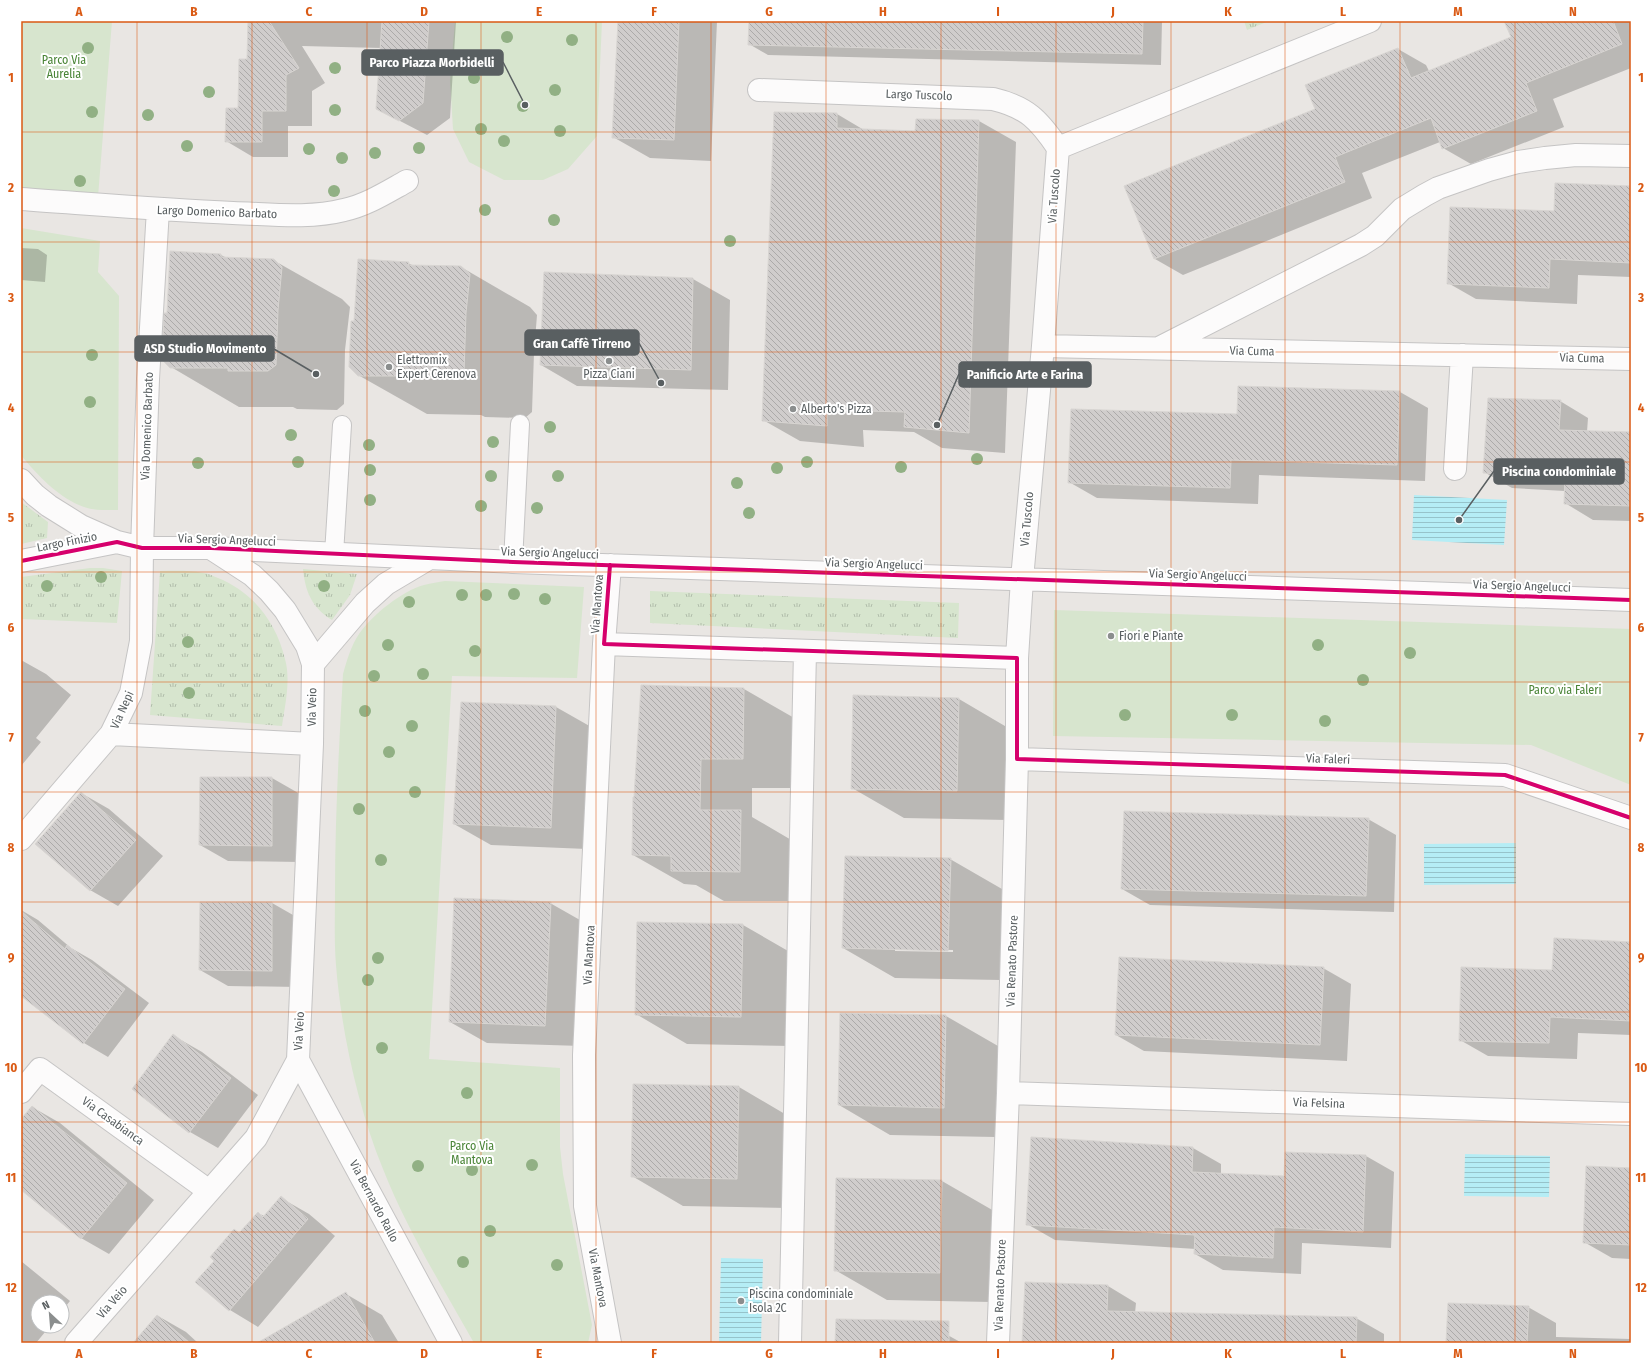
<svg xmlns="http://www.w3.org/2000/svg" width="1652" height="1364" font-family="'Fira Sans Condensed',sans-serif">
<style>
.grass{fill:url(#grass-tufts)}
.green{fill:#d7e5ce}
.water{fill:url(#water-rules)}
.shadow{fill:#0003;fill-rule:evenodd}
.building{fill:url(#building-back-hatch);stroke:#d8d5d2}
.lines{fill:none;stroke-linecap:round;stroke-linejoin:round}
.lane-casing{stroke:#c5c4c4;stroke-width:20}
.street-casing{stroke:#c5c4c4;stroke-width:24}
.lane{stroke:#fcfbfb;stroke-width:18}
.street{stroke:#fcfbfb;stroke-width:22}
.cycleway-casing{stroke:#fff;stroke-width:6}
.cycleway{stroke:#d6006c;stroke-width:4}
.tree{fill:#91b084}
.grid{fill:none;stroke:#da5a14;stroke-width:1;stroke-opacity:0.55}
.poi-dot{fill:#8b8e8e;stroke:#fff;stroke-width:1.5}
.labels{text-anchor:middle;stroke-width:4;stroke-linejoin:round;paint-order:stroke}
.park-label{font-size:12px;fill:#498436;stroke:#fff}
.street-label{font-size:12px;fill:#595f61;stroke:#fff}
.poi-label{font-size:12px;fill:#595f61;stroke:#fff;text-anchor:start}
.leader{fill:none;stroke:#595f61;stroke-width:1.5}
.callout-dot{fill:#595f61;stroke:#fff;stroke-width:1.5}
.callout{fill:#595f61;stroke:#595f61;stroke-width:1.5}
.callout-label{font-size:13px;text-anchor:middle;font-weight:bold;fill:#fff}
.neatline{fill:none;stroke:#da5a14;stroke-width:1.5}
.grid-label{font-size:13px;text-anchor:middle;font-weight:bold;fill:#da5a14}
</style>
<defs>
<pattern id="grass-tufts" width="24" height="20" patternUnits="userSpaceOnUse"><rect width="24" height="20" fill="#d7e5ce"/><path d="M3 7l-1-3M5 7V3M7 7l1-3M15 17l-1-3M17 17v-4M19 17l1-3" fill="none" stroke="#b1bdab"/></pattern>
<pattern id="water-rules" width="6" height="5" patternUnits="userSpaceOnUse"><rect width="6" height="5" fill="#b5edf5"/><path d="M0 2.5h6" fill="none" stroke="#96c3ca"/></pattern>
<pattern id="building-back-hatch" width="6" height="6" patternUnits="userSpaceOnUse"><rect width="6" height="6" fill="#d0cdcc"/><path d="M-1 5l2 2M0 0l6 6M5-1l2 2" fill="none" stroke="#acaaa9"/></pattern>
</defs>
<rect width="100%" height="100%" fill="#e9e6e3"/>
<path class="grass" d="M1244 21H1269L1247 30Z
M21 502 48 522 47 538 21 544Z
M90 568H103L122 571 117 623 21 619V577Z
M303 569 357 574 350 595 332 620C312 608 305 591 303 569Z
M160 571C174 571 189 570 203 573 208 573 213 576 218 578 253 592 276 622 285 659 291 680 285 705 282 726L150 715Z
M650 591 959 603 958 638 650 623Z"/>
<path class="green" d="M21 21H112L98 197 21 193Z
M455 21H602L597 136 568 169 543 180H504L469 162 453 129 450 81Z
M21 228 100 241 98 272 119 296 118 510C107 510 95 511 84 507 60 499 36 474 21 455Z
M445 581 584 587 577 678 452 676 429 1059 560 1068V1147L563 1174 592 1325 588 1343H474C442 1286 407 1230 383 1169 358 1108 341 1030 336 965 334 940 335 916 335 891 335 818 339 746 343 674 347 660 351 646 359 634 372 615 402 591 424 585 431 583 439 582 445 581Z
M1054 610 1631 629V785L1531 745 1053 736Z"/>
<path class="water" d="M1414 495 1507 500 1504 545 1412 540Z
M1516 843V884L1424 885V844Z
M1465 1154 1550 1156 1549 1197 1464 1196Z
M721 1258 763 1259 761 1343H719Z"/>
<path class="shadow" d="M249 21H456L450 118 427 135 377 109 381 48 302 46 325 83 312 91V126H288V157H253L226 141 239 109 248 60Z
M619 21H717L711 161 650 158 613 137Z
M750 21H1162L1161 65 768 55 749 44Z
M1505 21H1631V68L1553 99 1564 127 1471 164 1443 148 1440 142 1362 173 1372 198 1183 275 1155 259 1126 187 1317 109 1398 49 1426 65 1429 71 1512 38Z
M837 114 864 130 916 132 917 120 979 121 1016 142 1005 453 942 448 914 432 863 430 864 447 800 441 763 420Z
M1631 187V277L1578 275 1577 304 1476 299 1448 283 1555 212Z
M21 248 38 249 47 255 45 282 21 280Z
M221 255 227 258 273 260 342 299 350 307 345 350 344 404 337 410 297 409 293 407H239L171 367 168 314Z
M408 263 414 266 461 267 530 307 537 315 534 353 532 412 525 418 485 417 481 415 427 414 358 375 355 322Z
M545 273 693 279 730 300 728 390 577 386 541 365Z
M1400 392 1428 408 1425 481 1259 475 1258 504 1097 498 1069 482 1238 415Z
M1560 401 1588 418 1587 432 1631 433V521L1593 520 1565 503V491L1512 488 1484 472Z
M21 660 46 674 71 695 36 738 41 742 21 766Z
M642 686 744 689 796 719 795 788H752V817L793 841 792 901H724L696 885 684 884 633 855Z
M959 699 1010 729 1008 820 904 818 852 788Z
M462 703 556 707 593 728 587 849 491 845 454 824Z
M272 778 300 794V862L228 861 200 845Z
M81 793 109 809 163 856 118 906 90 890Z
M1368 819 1396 835 1394 912 1150 905 1122 889Z
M950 859 1002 889 1000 980 895 978 843 948ZM895 949 953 950V952L895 951Z
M201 903H272L300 919 299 987 228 986 200 970Z
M550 903 587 924 582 1046 487 1043 450 1022Z
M21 910 38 920 71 948 92 960 149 1003 108 1057 84 1043 21 996Z
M743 925 795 955 792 1046 687 1044 636 1014Z
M1631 943V1035L1578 1033 1577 1059 1488 1056 1460 1040 1553 971Z
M1323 968 1351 984 1347 1061 1144 1051 1116 1035Z
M946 1016 998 1046 995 1137 890 1135 839 1105Z
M174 1036 202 1052 258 1095 218 1148 190 1132 133 1089Z
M739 1087 790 1117 788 1208 683 1206 632 1176Z
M32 1107 60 1123 154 1200 109 1254 81 1238 21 1188V1121Z
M1032 1138 1193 1148 1221 1164V1174L1285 1177 1286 1153 1366 1156 1394 1172 1391 1248 1302 1243 1301 1274 1223 1270 1195 1254 1196 1249 1055 1240 1027 1224Z
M1631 1169V1259L1612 1258 1584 1242Z
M837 1179 942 1181 994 1211 991 1302 887 1300 835 1270Z
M281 1198 309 1214 335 1236 258 1327 230 1310 197 1282 258 1213 264 1216Z
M21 1261 70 1301 62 1311V1302H38V1326H50L36 1343H21Z
M1108 1286 1136 1303 1135 1313 1356 1318 1384 1334V1343H1023Z
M346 1294 382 1315 399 1343H279Z
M1528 1307 1556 1323V1337L1631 1339V1343H1447Z
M158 1316 186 1332 198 1343H143Z
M944 1333 962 1343H836Z"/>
<path class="building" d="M248 21H269L299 68 286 75V111H262V142H225L226 108H238L239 59H247Z
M382 21H429L423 103 399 121 376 109Z
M618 21H679L674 140 612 138Z
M749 21H1143L1142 54 748 45Z
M1504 21H1613L1622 44 1526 83 1537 111 1442 149 1431 118 1335 157 1345 182 1154 259 1124 186 1315 109 1305 85 1398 48 1411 78 1511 37Z
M774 112 837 113V128L915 131 916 119 979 120 969 433 904 427 905 412 827 410V426L762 421Z
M1555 183 1631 186V263L1550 259 1549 288 1447 284 1450 207 1554 211Z
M170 251 221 254V257L274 259 282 267 278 310 276 365 268 371H228V368H170L162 360 164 313H167Z
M358 259 409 262 408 265 461 266 470 274 466 313 464 373 456 379 416 378V376H358L349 367 351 321H354Z
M544 272 693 278 691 370 540 365Z
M1238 386 1400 391 1397 465 1231 460 1230 488 1068 483 1071 409 1237 414Z
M1488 398 1561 400 1559 430 1631 432V506L1564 504 1565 477 1483 473Z
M641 685 744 688 743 759H701L700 810H741L740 872 671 871V856L632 855 633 797H634Z
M853 695 959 698 957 791 851 789Z
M461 702 556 706 551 828 453 824Z
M200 777H272V846L199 845Z
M81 792 136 840 90 891 35 844Z
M1124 811 1369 818 1366 896 1121 889Z
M845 856 951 858 948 951 842 948Z
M454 898 551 902 545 1026 449 1022Z
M200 902H272V971L199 970Z
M21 911 65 949 67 945 125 989 83 1044 21 996Z
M637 922 743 924 741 1017 635 1015Z
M1554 938 1631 942V1021L1550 1017 1549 1043 1459 1041 1461 967 1552 970Z
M1119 957 1324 967 1320 1045 1115 1035Z
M840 1013 946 1015 944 1108 838 1105Z
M173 1034 231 1078 189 1133 132 1089Z
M633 1084 739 1086 737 1179 631 1177Z
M32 1106 127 1183 81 1239 21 1190V1119Z
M1031 1137 1193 1147 1192 1172 1284 1176 1285 1152 1366 1155 1363 1232 1274 1227 1273 1258 1194 1254 1195 1235 1026 1225Z
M1586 1166 1631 1168V1245L1583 1243Z
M836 1178 942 1180 940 1273 834 1271Z
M281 1196 308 1219 229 1311 195 1282 214 1261 210 1257 234 1229 239 1233 258 1212 263 1217Z
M1025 1282 1108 1285 1107 1311 1357 1317 1356 1343H1022Z
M346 1292 375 1343H257Z
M1448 1303 1529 1306 1527 1343H1446Z
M157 1315 190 1343H133Z
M836 1319 949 1321V1343H835Z"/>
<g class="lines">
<g class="lane-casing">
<path id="lane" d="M334 554 342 425
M513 562 520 424"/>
</g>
<g class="street-casing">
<path id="street" d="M759 90 993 99C1027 107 1039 120 1058 148
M21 199C92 204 162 210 233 213 270 214 308 219 344 210 367 205 387 192 407 181
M1043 346 1631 359
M1159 348 1361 245 1375 236 1402 209 1425 195 1438 188 1489 170 1518 162 1545 158 1576 155 1631 156
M1455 469 1462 355
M21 480 35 495 49 506 81 526 117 542 142 548H211L513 562 1631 600
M21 561 117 542
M610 565 604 644 584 1055 585 1206 610 1343
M604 644 1017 658
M313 664 365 603 386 584 428 559
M111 734 312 744
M1017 759 1505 775 1631 818
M21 839 111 734 131 693 141 641 142 548 148 379 158 209
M298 1060 451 1343
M21 1092 40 1069 209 1191
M1008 1093 1631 1114
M76 1343 256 1138 298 1060 312 744 313 664 307 646 285 610 269 591 252 575 212 549
M790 1343 805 651
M998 1343 1008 1093 1017 759V658L1022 579 1043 346 1058 148 1370 21"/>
</g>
<use href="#lane" class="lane"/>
<use href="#street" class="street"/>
<g class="cycleway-casing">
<path id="cycleway" d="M21 561 117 542 142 548H211L513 562 1631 600
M610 565 604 644 1017 658V759L1505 775 1631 818"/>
</g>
<use href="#cycleway" class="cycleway"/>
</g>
<g class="tree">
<circle cx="507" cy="37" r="6"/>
<circle cx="572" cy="40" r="6"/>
<circle cx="88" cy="48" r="6"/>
<circle cx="335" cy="68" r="6"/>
<circle cx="474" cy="78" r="6"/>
<circle cx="555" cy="90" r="6"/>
<circle cx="209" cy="92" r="6"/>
<circle cx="523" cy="106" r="6"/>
<circle cx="335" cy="110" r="6"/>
<circle cx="92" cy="112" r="6"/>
<circle cx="148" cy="115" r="6"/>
<circle cx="481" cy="129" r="6"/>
<circle cx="560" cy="131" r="6"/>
<circle cx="504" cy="141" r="6"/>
<circle cx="187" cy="146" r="6"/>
<circle cx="419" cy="148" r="6"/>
<circle cx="309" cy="149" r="6"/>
<circle cx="375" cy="153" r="6"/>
<circle cx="342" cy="158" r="6"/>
<circle cx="80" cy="181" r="6"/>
<circle cx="334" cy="191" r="6"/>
<circle cx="485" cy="210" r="6"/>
<circle cx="554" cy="220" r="6"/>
<circle cx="730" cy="241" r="6"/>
<circle cx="92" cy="355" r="6"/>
<circle cx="90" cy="402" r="6"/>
<circle cx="550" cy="427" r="6"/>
<circle cx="291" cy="435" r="6"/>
<circle cx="493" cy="442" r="6"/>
<circle cx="369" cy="445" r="6"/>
<circle cx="977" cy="459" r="6"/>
<circle cx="298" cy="462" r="6"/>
<circle cx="807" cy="462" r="6"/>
<circle cx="198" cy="463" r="6"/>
<circle cx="901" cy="467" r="6"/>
<circle cx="777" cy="468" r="6"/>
<circle cx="370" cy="470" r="6"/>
<circle cx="491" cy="476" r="6"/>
<circle cx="558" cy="476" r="6"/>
<circle cx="737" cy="483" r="6"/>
<circle cx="370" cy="500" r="6"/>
<circle cx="481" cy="506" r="6"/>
<circle cx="537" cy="508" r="6"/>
<circle cx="749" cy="513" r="6"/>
<circle cx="101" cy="577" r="6"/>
<circle cx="47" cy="586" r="6"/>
<circle cx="324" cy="586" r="6"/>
<circle cx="514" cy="594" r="6"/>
<circle cx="462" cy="595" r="6"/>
<circle cx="486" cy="595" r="6"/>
<circle cx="545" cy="599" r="6"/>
<circle cx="409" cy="602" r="6"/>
<circle cx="188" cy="642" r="6"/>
<circle cx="388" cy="645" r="6"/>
<circle cx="1318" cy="645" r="6"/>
<circle cx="475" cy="651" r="6"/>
<circle cx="1410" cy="653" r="6"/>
<circle cx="423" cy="674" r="6"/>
<circle cx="374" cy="676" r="6"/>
<circle cx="1363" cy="680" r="6"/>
<circle cx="189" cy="693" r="6"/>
<circle cx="365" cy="711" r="6"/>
<circle cx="1125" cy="715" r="6"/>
<circle cx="1232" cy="715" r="6"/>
<circle cx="1325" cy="721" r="6"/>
<circle cx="412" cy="726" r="6"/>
<circle cx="389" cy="752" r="6"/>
<circle cx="415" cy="792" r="6"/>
<circle cx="359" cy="809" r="6"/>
<circle cx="381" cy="860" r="6"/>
<circle cx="378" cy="958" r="6"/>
<circle cx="368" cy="980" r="6"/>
<circle cx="382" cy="1048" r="6"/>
<circle cx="467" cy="1093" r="6"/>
<circle cx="532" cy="1165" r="6"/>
<circle cx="418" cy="1166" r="6"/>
<circle cx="472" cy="1170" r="6"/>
<circle cx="490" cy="1231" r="6"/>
<circle cx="463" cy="1262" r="6"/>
<circle cx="557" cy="1265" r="6"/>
</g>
<path class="grid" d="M137 21V1343M252 21V1343M367 21V1343M481 21V1343M596 21V1343M711 21V1343M826 21V1343M941 21V1343M1056 21V1343M1171 21V1343M1285 21V1343M1400 21V1343M1515 21V1343M21 132H1631M21 242H1631M21 352H1631M21 462H1631M21 572H1631M21 682H1631M21 792H1631M21 902H1631M21 1012H1631M21 1122H1631M21 1232H1631"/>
<g class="poi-dot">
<circle cx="609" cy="361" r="4"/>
<circle cx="389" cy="367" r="4"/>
<circle cx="793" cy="409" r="4"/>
<circle cx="1111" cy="636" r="4"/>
<circle cx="741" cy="1301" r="4"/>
</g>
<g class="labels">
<g class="park-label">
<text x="64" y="64">Parco Via<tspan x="64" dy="14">Aurelia</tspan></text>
<text x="1565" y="694">Parco via Faleri</text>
<text x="472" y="1150">Parco Via<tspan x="472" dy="14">Mantova</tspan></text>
</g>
<g class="street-label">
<text transform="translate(919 95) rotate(2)" y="4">Largo Tuscolo</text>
<text transform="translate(1054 196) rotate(-86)" y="4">Via Tuscolo</text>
<text transform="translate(217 212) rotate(2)" y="4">Largo Domenico Barbato</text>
<text transform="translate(1252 351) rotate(1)" y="4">Via Cuma</text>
<text transform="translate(1582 358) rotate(1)" y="4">Via Cuma</text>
<text transform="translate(147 426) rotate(-88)" y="4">Via Domenico Barbato</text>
<text transform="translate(1027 519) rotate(-85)" y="4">Via Tuscolo</text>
<text transform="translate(227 540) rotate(2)" y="4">Via Sergio Angelucci</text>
<text transform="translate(67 542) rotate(-11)" y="4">Largo Finizio</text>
<text transform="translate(550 553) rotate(2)" y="4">Via Sergio Angelucci</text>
<text transform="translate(874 564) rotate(2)" y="4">Via Sergio Angelucci</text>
<text transform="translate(1198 575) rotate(2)" y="4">Via Sergio Angelucci</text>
<text transform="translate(1522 586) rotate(2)" y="4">Via Sergio Angelucci</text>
<text transform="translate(597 604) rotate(-86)" y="4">Via Mantova</text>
<text transform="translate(312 707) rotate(-89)" y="4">Via Veio</text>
<text transform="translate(122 710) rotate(-66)" y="4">Via Nepi</text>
<text transform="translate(1328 759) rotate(2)" y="4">Via Faleri</text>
<text transform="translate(589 955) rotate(-87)" y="4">Via Mantova</text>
<text transform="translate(1012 961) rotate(-88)" y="4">Via Renato Pastore</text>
<text transform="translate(299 1031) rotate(-87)" y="4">Via Veio</text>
<text transform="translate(1319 1103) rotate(2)" y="4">Via Felsina</text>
<text transform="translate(113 1121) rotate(36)" y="4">Via Casabianca</text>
<text transform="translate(374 1201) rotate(62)" y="4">Via Bernardo Rallo</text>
<text transform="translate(598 1278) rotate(79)" y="4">Via Mantova</text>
<text transform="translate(1000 1285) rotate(-88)" y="4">Via Renato Pastore</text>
<text transform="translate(112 1302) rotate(-49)" y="4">Via Veio</text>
</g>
<g class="poi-label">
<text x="397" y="364">Elettromix<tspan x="397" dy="14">Expert Cerenova</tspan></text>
<text x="609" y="378" text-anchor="middle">Pizza Ciani</text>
<text x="801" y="413">Alberto's Pizza</text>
<text x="1119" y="640">Fiori e Piante</text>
<text x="749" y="1298">Piscina condominiale<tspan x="749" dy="14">Isola 2C</tspan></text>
</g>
</g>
<path class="leader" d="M525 105L503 62M661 383L639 343M316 374L274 349M937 425L959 374M1459 520L1494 471"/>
<g class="callout-dot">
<circle cx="525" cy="105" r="4"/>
<circle cx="661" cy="383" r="4"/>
<circle cx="316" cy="374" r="4"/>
<circle cx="937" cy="425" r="4"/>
<circle cx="1459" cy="520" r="4"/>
</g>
<g class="callout">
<rect x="362" y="50" width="141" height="25" rx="4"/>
<rect x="525" y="330" width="114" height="25" rx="4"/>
<rect x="135" y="336" width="139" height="25" rx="4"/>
<rect x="959" y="362" width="132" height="25" rx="4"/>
<rect x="1494" y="459" width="130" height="25" rx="4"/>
</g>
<g class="callout-label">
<text x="432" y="67">Parco Piazza Morbidelli</text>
<text x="582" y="348">Gran Caffè Tirreno</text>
<text x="205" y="353">ASD Studio Movimento</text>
<text x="1025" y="379">Panificio Arte e Farina</text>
<text x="1559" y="476">Piscina condominiale</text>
</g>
<rect width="1652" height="1364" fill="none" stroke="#ffffff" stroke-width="44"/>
<g transform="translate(50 1314) rotate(334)"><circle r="19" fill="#ffffff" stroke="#bdbfc0"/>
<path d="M0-3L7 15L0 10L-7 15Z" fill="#8b8e8e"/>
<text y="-6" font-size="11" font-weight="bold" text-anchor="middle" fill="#595f61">N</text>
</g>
<rect x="22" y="22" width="1608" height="1320" class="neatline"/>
<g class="grid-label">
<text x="79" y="16">A</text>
<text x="194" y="16">B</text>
<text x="309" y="16">C</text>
<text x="424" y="16">D</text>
<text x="539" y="16">E</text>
<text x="654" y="16">F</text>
<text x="769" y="16">G</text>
<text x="883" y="16">H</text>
<text x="998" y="16">I</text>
<text x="1113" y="16">J</text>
<text x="1228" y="16">K</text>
<text x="1343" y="16">L</text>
<text x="1458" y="16">M</text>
<text x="1573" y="16">N</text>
<text x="11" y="82">1</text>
<text x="1641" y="82">1</text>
<text x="11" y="192">2</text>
<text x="1641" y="192">2</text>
<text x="11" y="302">3</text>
<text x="1641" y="302">3</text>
<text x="11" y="412">4</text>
<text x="1641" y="412">4</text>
<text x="11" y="522">5</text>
<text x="1641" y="522">5</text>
<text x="11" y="632">6</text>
<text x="1641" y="632">6</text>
<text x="11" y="742">7</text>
<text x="1641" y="742">7</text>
<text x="11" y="852">8</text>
<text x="1641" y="852">8</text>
<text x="11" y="962">9</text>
<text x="1641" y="962">9</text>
<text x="11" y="1072">10</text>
<text x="1641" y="1072">10</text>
<text x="11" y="1182">11</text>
<text x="1641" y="1182">11</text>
<text x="11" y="1292">12</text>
<text x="1641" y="1292">12</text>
<text x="79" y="1358">A</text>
<text x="194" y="1358">B</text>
<text x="309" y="1358">C</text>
<text x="424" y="1358">D</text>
<text x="539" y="1358">E</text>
<text x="654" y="1358">F</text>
<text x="769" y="1358">G</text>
<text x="883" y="1358">H</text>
<text x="998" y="1358">I</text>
<text x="1113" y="1358">J</text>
<text x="1228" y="1358">K</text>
<text x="1343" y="1358">L</text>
<text x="1458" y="1358">M</text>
<text x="1573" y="1358">N</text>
</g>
</svg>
